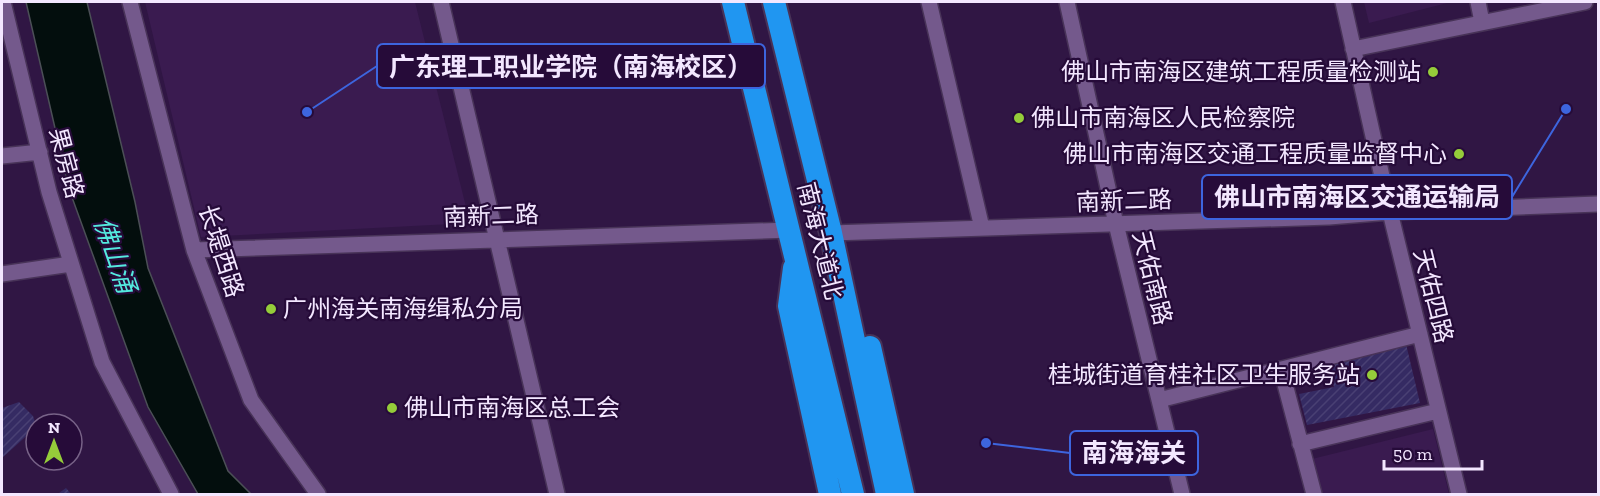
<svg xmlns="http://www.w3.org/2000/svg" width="1600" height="496" font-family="'Zilla Slab','Noto Sans SC',serif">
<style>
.built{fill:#3a1b50}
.water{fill:#030e0d;stroke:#4b4f56;stroke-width:1.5}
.building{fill:url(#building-hatch)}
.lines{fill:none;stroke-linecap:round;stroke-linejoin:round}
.minor-casing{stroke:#483358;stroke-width:18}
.highway-casing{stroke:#483358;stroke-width:26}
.minor{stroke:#74598c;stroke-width:15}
.highway{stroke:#2096f1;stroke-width:22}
.poi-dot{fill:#95cc3a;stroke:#260b39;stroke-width:2}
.labels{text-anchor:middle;stroke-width:4.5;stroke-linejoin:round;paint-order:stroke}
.poi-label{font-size:24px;fill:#f3e7ff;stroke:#260b39;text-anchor:end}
.street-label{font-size:24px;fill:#f3e7ff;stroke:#260b39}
.water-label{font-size:26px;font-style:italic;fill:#54eadf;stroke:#260b39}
.leader{fill:none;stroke:#3d65de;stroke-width:2}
.callout-dot{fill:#3d65de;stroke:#260b39;stroke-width:2}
.callout{fill:#260b39;stroke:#3d65de;stroke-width:2}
.callout-label{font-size:26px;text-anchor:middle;font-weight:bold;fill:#f3e7ff}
</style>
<defs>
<pattern id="building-hatch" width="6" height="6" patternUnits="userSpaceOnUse" patternTransform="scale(1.5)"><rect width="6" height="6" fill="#352b63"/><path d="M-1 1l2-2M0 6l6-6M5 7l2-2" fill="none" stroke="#494073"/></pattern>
</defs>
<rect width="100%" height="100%" fill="#301644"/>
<path class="built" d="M145 2H415L470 223 201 237Z
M1364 2H1451L1369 23Z
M1433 429 1449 494H1321L1312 459Z"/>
<path class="water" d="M26 2H87L135 202 148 268 228 471 251 494H198L148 407 69 189Z"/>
<path class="building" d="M1406 344 1420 403 1307 425 1299 394 1334 387 1328 362Z
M19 402 33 416 35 422 33 430 2 458V408Z
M66 488 71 494H51L59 493Z"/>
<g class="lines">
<g class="minor-casing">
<path id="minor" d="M3 2 49 192 102 362 171 494
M130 2 194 250 251 400 318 494
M441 2 557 494
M929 2 982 228
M1067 2 1116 224 1182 494
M1343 2 1390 212 1459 494
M1478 2 1482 22
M1353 49 1585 2
M2 156 40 152
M831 233 1329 217 1390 212 1598 204
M194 250 790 230
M2 274 71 264
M1281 369 1314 494
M1159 400 1420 334
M1300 444 1438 411"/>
</g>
<g class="highway-casing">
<path id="highway" d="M733 2 853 494
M774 2 831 233 887 494
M794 268 789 306 830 494
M870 347 903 494"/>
</g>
<use href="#minor" class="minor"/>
<use href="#highway" class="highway"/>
</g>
<g class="poi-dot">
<circle cx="1433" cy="72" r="6"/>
<circle cx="1019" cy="118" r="6"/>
<circle cx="1459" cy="154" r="6"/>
<circle cx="271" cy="309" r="6"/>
<circle cx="1372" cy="375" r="6"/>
<circle cx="392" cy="408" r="6"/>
</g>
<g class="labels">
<g class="poi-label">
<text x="1421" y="80">佛山市南海区建筑工程质量检测站</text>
<text x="1031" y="126" text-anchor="start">佛山市南海区人民检察院</text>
<text x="1447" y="162">佛山市南海区交通工程质量监督中心</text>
<text x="283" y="317" text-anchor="start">广州海关南海缉私分局</text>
<text x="1360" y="383">桂城街道育桂社区卫生服务站</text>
<text x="404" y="416" text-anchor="start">佛山市南海区总工会</text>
</g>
<g class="street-label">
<text transform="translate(66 163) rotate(75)" y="8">果房路</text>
<text transform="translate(1124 201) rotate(-2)" y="8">南新二路</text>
<text transform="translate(491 216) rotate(-2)" y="8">南新二路</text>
<text transform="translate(820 241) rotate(76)" y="8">南海大道北</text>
<text transform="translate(221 251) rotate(72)" y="8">长堤西路</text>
<text transform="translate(1152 278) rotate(76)" y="8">天佑南路</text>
<text transform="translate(1433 296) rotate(76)" y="8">天佑四路</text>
</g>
<g class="water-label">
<text transform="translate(115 255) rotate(71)" y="9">佛山涌</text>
</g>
</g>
<path class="leader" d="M307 112L377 66M1566 109L1512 197M986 443L1070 453"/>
<g class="callout-dot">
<circle cx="307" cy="112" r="6"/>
<circle cx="1566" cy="109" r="6"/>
<circle cx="986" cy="443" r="6"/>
</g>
<g class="callout">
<rect x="377" y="44" width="388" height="44" rx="6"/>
<rect x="1202" y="175" width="310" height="44" rx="6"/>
<rect x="1070" y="431" width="128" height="44" rx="6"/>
</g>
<g class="callout-label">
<text x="571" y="76">广东理工职业学院（南海校区）</text>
<text x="1357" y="206">佛山市南海区交通运输局</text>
<text x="1134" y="462">南海海关</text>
</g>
<rect width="1600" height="496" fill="none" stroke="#f3e7ff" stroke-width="6"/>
<g transform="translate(54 442)"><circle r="28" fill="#260b39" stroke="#786388" stroke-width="1.5"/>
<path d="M0-4.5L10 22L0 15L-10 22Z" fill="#95cc3a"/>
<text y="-9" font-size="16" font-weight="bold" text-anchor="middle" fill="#f3e7ff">N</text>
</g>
<path d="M1384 460v9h98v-9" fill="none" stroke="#f3e7ff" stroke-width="3"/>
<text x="1393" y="460" font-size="18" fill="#f3e7ff" stroke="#260b39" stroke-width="4.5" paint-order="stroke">50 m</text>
</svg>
